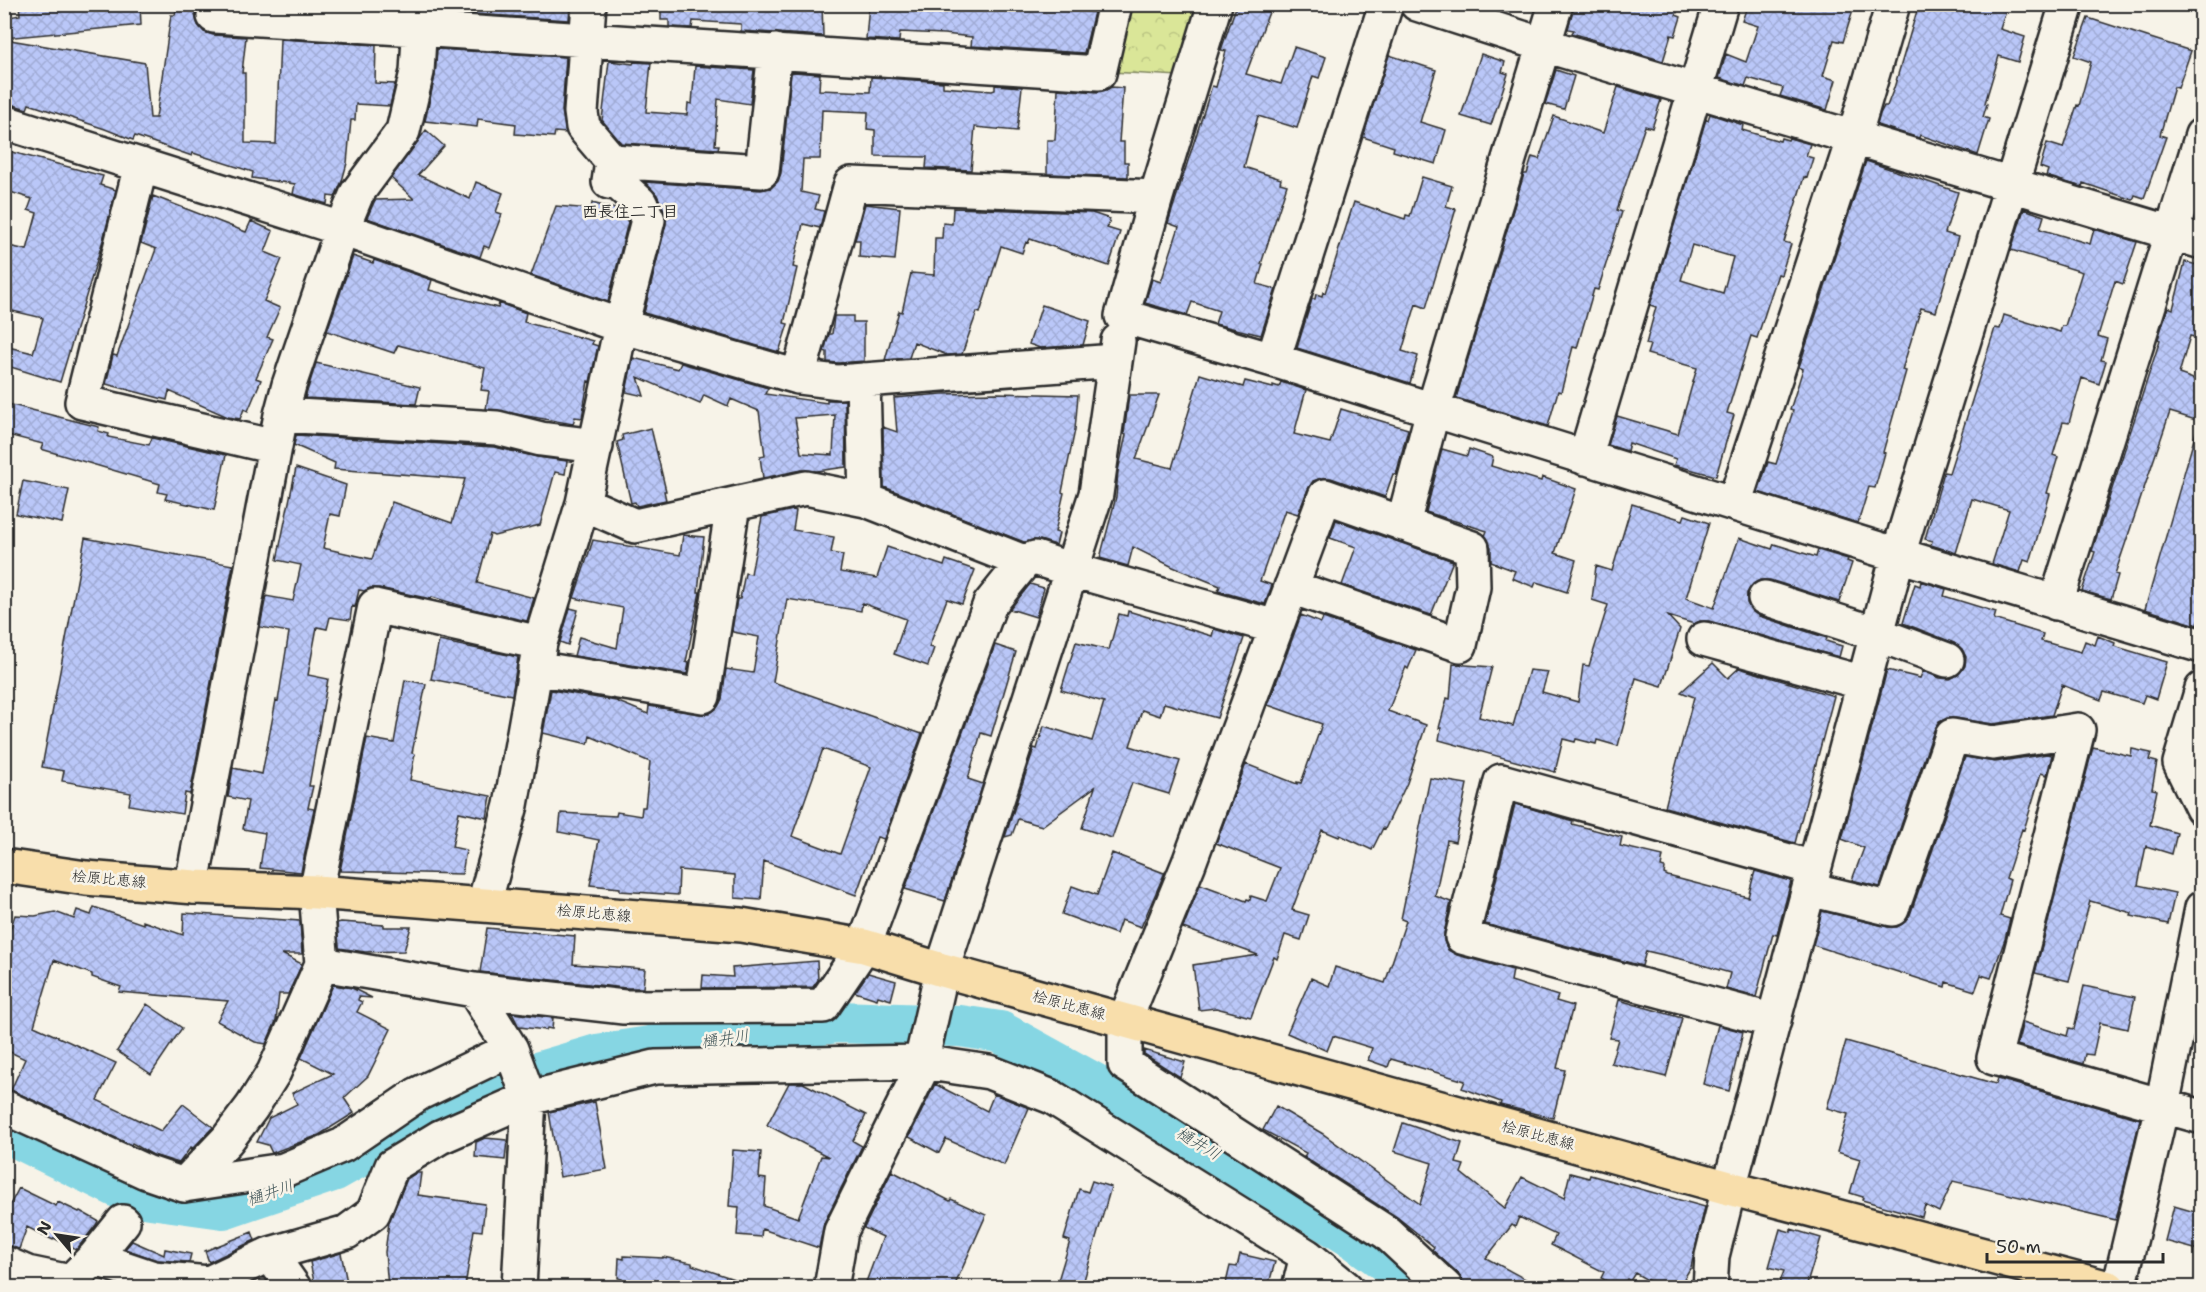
<svg xmlns="http://www.w3.org/2000/svg" width="2206" height="1292" font-family="'Shantell Sans','Klee One',sans-serif">
<style>
.park{fill:url(#park-crowns);stroke:#828862;stroke-width:1.5}
.lines{fill:none;stroke-linecap:round;stroke-linejoin:round}
.river{stroke:#86d6e3;stroke-width:42}
.building{fill:url(#building-cross-hatch);stroke:#2b2b2b;stroke-width:1.5;fill-rule:evenodd}
.minor-casing{stroke:#2b2b2b;stroke-width:38}
.major-casing{stroke:#2b2b2b;stroke-width:38}
.minor{stroke:#f7f3e8;stroke-width:33}
.major{stroke:#f8deab;stroke-width:33}
.labels{text-anchor:middle;stroke-width:5;stroke-linejoin:round;paint-order:stroke}
.street-label{font-size:15px;fill:#2b2b2b;stroke:#f7f3e8}
.neighbourhood-label{font-size:16px;font-weight:bold;fill:#2b2b2b;stroke:#f7f3e8}
.water-label{font-size:16px;font-style:italic;fill:#425659;stroke:#f7f3e8}
</style>
<defs>
<pattern id="park-crowns" width="20" height="18" patternUnits="userSpaceOnUse" patternTransform="scale(1.5)"><rect width="20" height="18" fill="#dae698"/><path d="M2 6a3 3 0 1 1 6 0M12 15a3 3 0 1 1 6 0" fill="none" stroke="#bbc583"/></pattern>
<pattern id="building-cross-hatch" width="8" height="8" patternUnits="userSpaceOnUse" patternTransform="scale(1.5)"><rect width="8" height="8" fill="#bac7f8"/><path d="M0 0l8 8M0 8l8-8" fill="none" stroke="#a0abd5"/></pattern>
</defs>
<rect width="100%" height="100%" fill="#f7f3e8"/>
<filter id="ink" filterUnits="userSpaceOnUse"><feTurbulence type="fractalNoise" baseFrequency=".0167" numOctaves="2"/><feDisplacementMap in="SourceGraphic" scale="12" xChannelSelector="R" yChannelSelector="G"/><feConvolveMatrix kernelMatrix="1 2 1 2 8 2 1 2 1" color-interpolation-filters="sRGB"/></filter>
<g filter="url(#ink)">
<path class="park" d="M1122 5H1203L1179 76 1112 72Z"/>
<g class="lines">
<path class="river" d="M4 1131 136 1196 223 1208 335 1170 473 1092 597 1055 696 1040 838 1022 960 1026 1000 1032 1187 1135 1357 1240 1422 1288"/>
</g>
<path class="building" d="M19 4H140L141 25 4 38V18L20 15Z
M183 4H200L195 15 198 25 204 32 213 35 246 37 242 73H245V143L276 144 280 39 376 45 375 83 395 84 390 106 356 104 355 120H351L347 163 342 181 335 197 328 196 327 204 293 194 295 184 252 178 253 172 193 153 192 156 135 136 133 140 105 129 29 104 27 109 4 102V76L10 78 4 39 145 63 150 118H156L171 15H175L177 6 183 7Z
M442 4H570L569 20 441 12Z
M661 4H822L823 36 741 31V24L693 21 692 28 669 27V20H661Z
M869 4H995L1004 5V7L1094 12 1084 53 971 46 972 37 944 34 900 32 899 41 866 39Z
M1237 4H1272L1246 74 1281 84 1294 47 1326 57 1319 78 1313 76 1297 128 1258 116 1244 167 1281 179 1280 183 1287 185 1261 264H1263L1257 284 1276 289 1261 335 1215 324 1219 311 1192 302 1187 315 1145 303 1152 279 1161 282 1179 227 1168 223 1212 86 1216 87 1226 51 1221 50Z
M1574 4H1660L1678 10 1676 15 1681 17 1675 36 1671 35 1663 61 1572 33 1574 30 1568 29Z
M1748 4H1855L1843 42 1834 40 1823 76 1836 80 1827 110 1780 96 1783 88 1748 78 1745 86 1719 78 1726 54 1746 62 1758 26 1742 21Z
M1919 4H2008L2000 29 2025 37 2018 62 1999 56 1985 103 1987 104 1983 117 1989 119 1978 155 1920 135 1919 138 1877 125 1880 114 1884 106H1887L1894 88Z
M2088 18 2191 51 2178 88 2174 87 2160 135 2166 137 2144 198 2135 195 2133 200 2083 183 2082 187 2046 176 2048 170 2040 167 2047 143 2063 148 2077 105 2079 106 2091 62 2074 56Z
M437 49 566 57 562 111 566 133 555 132 554 137 515 134 516 124 478 119 477 127 425 121 435 76Z
M1481 54 1505 62 1502 72 1508 74 1491 125 1461 116Z
M1389 55 1436 70 1420 122 1446 130 1436 164 1393 151 1394 147 1363 137Z
M609 61 633 64 634 62 651 63 646 112 687 115 688 103 692 104 695 66 754 70 750 104 718 99 715 145H719L718 149 621 143 602 120Z
M1556 70 1574 76 1564 109 1545 104Z
M794 72 820 74 819 90 870 92 871 77 943 82V87L992 91 995 90V85L1022 87 1017 131 975 127 971 170 926 168 927 157 875 156V130L867 129 868 112 822 110 820 159H803L801 192 819 196 815 209 824 211 820 228 803 224 793 267 797 268 784 323 788 324 779 352 644 313 666 224 665 212 657 195 645 182 761 190 771 188 778 181 781 173 791 73Z
M1111 87 1123 88 1119 142H1124V162H1128V177L1047 174V140H1055L1058 89 1098 92 1106 90Z
M1618 87 1661 100 1652 128 1645 126 1617 210 1622 212 1598 290 1594 289 1577 348 1573 347 1561 392 1558 391 1548 426 1456 398 1524 174H1527L1532 157 1539 159 1554 116 1603 133Z
M1710 114 1743 125 1742 130 1780 141 1781 138 1788 140 1789 138 1810 144 1806 156 1813 158 1807 178 1804 177 1784 242 1791 244 1781 275 1778 274 1757 338 1751 336 1737 381 1727 413 1734 415 1716 476 1674 465 1676 459 1629 443 1627 451 1608 445 1617 416 1678 434 1697 368 1647 354 1650 345 1646 344 1656 307 1650 305 1706 119 1708 120ZM1692 245 1733 257 1723 293 1681 280Z
M426 130 444 146 418 175 470 199 476 182 503 193 496 212 502 214 489 248 484 246 480 257 367 218 375 200 414 199 391 178Z
M4 150 103 176 100 185 116 190 103 240 60 382 4 365V346L33 353 43 318 4 309V245L27 250 37 213 28 210 32 199 4 190Z
M1866 161 1958 192 1945 233 1958 237 1936 312 1921 308 1902 370 1906 371 1883 452 1885 453 1875 488 1869 487 1858 523 1758 492 1768 462 1776 464 1793 411 1790 410 1803 369 1799 367Z
M1422 177 1452 186 1446 206 1456 209 1426 308 1416 304 1402 351 1418 356 1410 383 1297 348 1312 299H1315L1316 294 1322 296 1323 292 1325 293 1354 202 1405 219 1406 215 1410 216Z
M153 196 246 232 251 221 273 231 265 252 282 259 264 301 280 308 267 337 273 339 256 378 261 380 248 411 244 409 240 419 228 417 169 391 167 400 106 384 113 355 117 356 156 249 141 243Z
M592 203 619 210 628 222 608 302 531 275 556 206 591 209Z
M865 204 900 208 895 260 859 257 860 240H855Z
M953 208 1092 213 1110 219 1107 228 1120 232 1109 266 1030 239 1028 243 1026 242 1022 253 1001 246 980 313 977 312 962 354 947 355 914 342 909 358 885 360 899 311 902 312 911 273 934 275 935 238H942L943 223 952 224Z
M2024 209 2044 216 2040 229 2090 244 2094 229 2137 242 2123 284 2115 281 2098 336 2107 339 2101 360 2106 361 2099 384 2082 378 2069 423 2063 422 2053 455 2058 457 2047 493 2050 494 2030 562 2024 560 2020 572 1992 564 2009 510 1972 499 1956 553 1931 545 1932 541 1925 539 1944 472 1949 473 1995 328 2000 329 2004 315 2060 332 2062 326H2065L2082 272 2011 250Z
M353 256 373 263 374 260 432 280 429 290 498 308 499 303 526 313 524 322 593 341 592 344 598 346 590 382 588 381 582 418 575 417 573 424 486 409 489 391 481 390 485 368 398 345 394 353 327 331Z
M2185 262 2202 266V339L2190 336 2179 374 2202 382V422L2170 412 2115 574 2118 575 2111 599 2082 591 2095 552 2092 551 2160 340 2158 339 2168 307 2173 309Z
M1042 305 1090 321 1083 345 1040 348 1029 344Z
M834 316H853V322H864V361L838 363 827 362V352L824 351 829 334H832Z
M633 358 678 369 681 363 768 388 765 394 827 403V400H845L846 467 817 471 802 470 763 478 760 457 765 456 759 411 731 399 728 406 704 395 700 404 638 377 644 396 626 392ZM835 415 833 455 801 453 795 418Z
M316 363 420 387 416 404 305 398Z
M1200 374 1243 387 1245 381 1273 388V385L1279 387 1281 382 1306 390 1294 434 1330 443 1341 409 1408 429 1396 475 1393 474 1385 497 1331 478H1322L1313 481 1308 489 1298 514 1285 510 1260 581 1272 585 1265 604 1218 591 1220 586 1173 567 1133 547 1128 566 1100 558 1116 497 1118 471 1126 435 1124 434 1129 395H1159L1136 459 1172 468Z
M997 393 1078 395 1075 430 1062 492 1064 493 1055 532 1059 533 1056 545 1040 540 1024 542 884 487 883 427 897 432 894 398 942 394Z
M4 403 99 427 98 431 109 434 108 437 149 445 152 438 226 455 214 510 165 499 167 494 158 492 160 484 41 449 43 444 4 434Z
M651 428 666 491H664L666 500 637 506 635 502 631 503 617 442 623 440 622 435Z
M2196 432H2202V607L2197 625 2145 609Z
M296 435 494 447 537 457 567 461 565 474 555 472 540 525 494 536 490 534 477 583 534 598 527 621 472 609 432 597 431 599 379 588H370L364 591 359 590 355 607 352 606 350 620 330 617 327 629 317 627 308 675 328 679 309 786H313L308 808 314 809 301 872 260 868 265 833 243 829 248 801 228 797 233 768 262 774 276 700 278 701 289 632 260 627 266 596 293 601 301 565 277 560 296 468 346 485 340 516 330 514 323 548 372 559 392 502 452 523 465 479 334 469 335 463 294 445Z
M1442 449 1467 456 1469 449 1493 457 1491 466 1541 481 1542 477 1576 489 1555 553 1576 560 1567 592 1536 582 1534 587 1512 578 1515 571 1491 562V547L1485 536 1487 531 1426 512Z
M23 481 69 490 62 523 16 514Z
M1632 504 1683 520 1685 515 1709 523 1686 598 1714 608 1739 538 1772 549 1774 544 1816 557 1818 550 1848 559 1847 561 1852 563 1839 602 1770 580H1760L1753 584 1747 593V603L1752 611 1759 616 1827 638 1826 641 1842 646 1839 657 1709 621H1700L1694 624 1668 616 1680 629 1662 686 1636 678 1618 746 1597 740 1596 744 1576 739 1575 742 1563 739 1555 772 1439 740 1441 728H1439L1447 698 1450 699 1453 664 1492 667 1479 717 1513 726 1529 670 1548 672 1542 692 1578 702 1583 665 1589 666 1608 605 1592 600 1596 566 1612 571Z
M793 510 796 511 793 530 834 537 831 553 843 555 840 572 877 578 887 547 944 566 946 560 975 570 962 604 947 599 929 647 934 648 928 666 894 654 906 619 862 603 861 611 787 599 773 682 922 734 884 839 877 837 856 895 764 861 761 900 735 898V875L679 870 678 895 620 891V888L590 885 599 840 559 832 561 813 616 816 617 812 641 816 642 807H645L650 762 590 736 588 744 543 733 551 690 616 701 648 714 649 706 700 714H709L717 708 722 699 726 669 753 673 759 637 733 632 732 630 737 599H740L745 573 751 574 762 517ZM823 749 871 767 840 854 792 836Z
M1336 520 1453 561 1431 615 1342 585 1356 547 1330 538Z
M683 535 704 537 698 592H700L686 662 689 663 687 674 574 656 579 637 617 648 623 608 574 598 593 540 680 555Z
M85 538 233 565 190 794 185 793 182 814 129 805 131 793 62 781 64 771 42 767Z
M1921 581 1946 589 1944 596 1996 612 1994 619 2043 634 2041 641 2081 652 2085 641 2095 645 2098 636 2115 643 2114 646 2167 662 2156 699 2145 695 2142 703 2104 692 2101 700 2062 685 2052 715 1993 724 1955 718H1947L1939 722 1934 730 1880 887 1852 880 1864 848 1842 839 1887 670 1920 678 1923 671 1940 678 1950 679 1958 675 1965 666 1966 657 1962 649 1954 643 1903 623 1915 584 1920 586Z
M1030 584 1044 588 1036 617 1010 609Z
M570 608 578 610 568 645 560 642Z
M1128 611 1212 636 1214 629 1244 638 1217 718 1164 703 1160 716 1142 710 1130 746 1180 761 1169 794 1132 783 1112 838 1082 828 1095 787 1042 826 1018 819 1012 835 1005 837 1034 748 1037 749 1044 726 1092 741 1104 702 1061 690 1076 642 1109 650 1119 614 1127 616Z
M1301 615 1321 623 1323 618 1416 650 1408 669 1406 667 1388 711 1426 725 1407 783 1385 829 1383 828 1372 850 1340 835 1339 837 1322 830 1292 910 1309 915 1301 940 1285 935 1277 959 1274 957 1251 1017 1216 1008 1199 1010 1193 965 1258 955 1183 928 1200 884 1246 901 1247 899 1250 900 1251 896 1267 901 1280 868 1216 843 1246 764 1297 784V782L1301 783 1322 724 1268 705Z
M439 641 518 657 512 695 431 679Z
M995 645 1016 652 991 736 981 733 968 779 983 784 945 901 905 889Z
M1713 663 1728 678 1739 668 1834 696 1795 843 1665 807 1694 697 1681 692Z
M405 680 426 684 412 753 415 754 410 780 491 796 487 818 459 812 452 847 466 850 462 874 340 871 367 738 394 743Z
M2093 747 2131 756 2132 749 2151 753 2149 760 2157 762 2152 789 2157 790 2150 825 2177 833 2172 854 2146 846 2138 885 2175 893 2168 924 2131 916 2132 913 2090 901 2069 981 2035 973Z
M2047 754 2052 755 2047 775 2041 773 2024 830 2022 829 2006 878 2010 880 2000 916 2010 919 2005 939 1991 978 1981 975 1975 991 1946 982 1945 987 1813 945 1822 911 1888 927H1897L1905 922 1910 915 1965 757 1995 762Z
M1430 778 1467 784 1455 842 1447 840 1435 896 1451 902 1444 933V941L1448 950 1457 955 1513 970 1511 981 1558 996 1556 1001 1573 1006 1557 1068 1565 1070 1553 1118 1500 1105 1501 1102 1462 1088 1465 1081 1391 1059 1388 1067 1368 1060 1372 1048 1333 1036 1327 1051 1287 1033 1311 978 1329 986 1335 967 1385 983 1406 921 1401 919Z
M1515 804 1573 821 1572 824 1622 837 1620 846 1663 856 1661 867 1665 868 1664 874 1668 876 1748 897 1755 871 1791 881 1777 935 1773 934 1756 997 1726 989 1730 973 1685 960 1646 951 1642 966 1485 924Z
M1112 853 1164 873 1165 872 1141 927 1121 920 1116 934 1062 914 1072 886 1097 895Z
M94 907 143 924V921L183 935 184 913 300 921 302 954H282L302 964 288 994H279L276 1021 266 1044 255 1042 217 1021 228 1001 119 992 121 987 92 977V974L54 960 34 1026 116 1063 97 1100 161 1131 183 1104 213 1127 193 1148 191 1147 179 1163 153 1155 132 1143 131 1145 11 1090 25 1059 4 1049V948L15 915 35 916 55 912 74 919 77 910 91 915Z
M341 922 384 925V927H411L404 951 365 952 339 948 337 923Z
M487 928 575 936 573 964 645 969 643 988H625L480 972Z
M817 961 818 980 813 987 702 988 703 975 733 977 732 968Z
M868 973 896 981 891 1000 878 996 877 999 855 992Z
M333 985 352 988 372 998 359 997 358 1000 362 1002 357 1012 391 1029 368 1076 344 1098 354 1113 319 1135 272 1153 268 1145 257 1142 269 1118 297 1104 292 1093 333 1074 301 1058Z
M2084 986 2135 997 2128 1029 2100 1023 2093 1055 2085 1054 2083 1064 2017 1045 2023 1022 2067 1036 2069 1028 2074 1029Z
M1619 1000 1682 1018 1666 1077 1611 1063 1618 1039 1609 1038Z
M147 1004 182 1028 151 1074 117 1051Z
M512 1013 553 1018 552 1029 547 1028 546 1030 519 1027Z
M1718 1025 1743 1032 1729 1091 1703 1084Z
M1846 1041 1996 1084 1998 1079 2140 1119 2116 1220 1953 1181 1939 1212 1925 1205 1922 1217 1862 1200 1863 1197 1850 1193 1860 1159 1837 1152 1848 1114 1827 1108Z
M1144 1050 1185 1062 1180 1077 1144 1054Z
M789 1083H803L866 1115 853 1141 862 1146 824 1223 819 1248 762 1229 761 1237 737 1235 739 1207 729 1206 733 1150 761 1152 759 1178 766 1179 764 1206 798 1218 821 1156 829 1157 767 1125Z
M935 1084 987 1111 994 1094 1029 1108 1004 1165 946 1139 939 1153 909 1137Z
M595 1102 607 1169 560 1177 549 1112Z
M1276 1106 1323 1134 1420 1204 1432 1163 1394 1151 1403 1123 1462 1143 1456 1163 1464 1165 1461 1173 1505 1208 1522 1177 1564 1198 1570 1173 1589 1178 1590 1175 1705 1207 1691 1267 1679 1287H1660L1635 1273 1630 1281 1627 1279 1622 1287H1618L1601 1278 1604 1272 1551 1245 1556 1235 1519 1217 1515 1227 1512 1225 1486 1258 1540 1287H1471L1464 1284 1459 1274 1432 1250 1434 1247 1397 1217 1304 1157 1306 1153 1263 1130Z
M485 1138 507 1140 505 1160 475 1157 476 1142Z
M892 1171 950 1201 951 1199 986 1215 954 1287H881L866 1282 883 1237 864 1228Z
M416 1173H421L418 1195 485 1204 482 1231 474 1230 465 1287 421 1286 388 1287 385 1252 389 1222 407 1179Z
M1092 1181 1111 1187 1082 1287H1056L1070 1241 1064 1239 1079 1189 1088 1192Z
M19 1188 56 1206 58 1202 79 1212 80 1211 98 1221 96 1225 76 1250 54 1238 53 1240 27 1227 19 1249 4 1245V1216Z
M2174 1206 2202 1214V1251L2165 1241Z
M1780 1229 1791 1232V1229L1821 1238 1806 1287H1778L1784 1271 1769 1267Z
M252 1232 255 1240 209 1262 205 1251Z
M132 1241 164 1255 165 1249 191 1254 189 1262 157 1260 125 1249Z
M341 1253 348 1287H315L310 1262Z
M1240 1254 1275 1262 1268 1287H1225L1230 1266 1237 1267Z
M624 1256 663 1258V1257L692 1263V1265L749 1284 748 1287H657V1285L622 1282V1279L618 1278 619 1258 624 1259Z"/>
<g class="lines">
<g class="minor-casing">
<path id="minor" d="M589 4 581 112 583 127 612 161 762 171 775 51
M1417 4 1544 45 2202 242
M214 16 1099 73 1115 4
M4 122 342 229 621 326 798 377 838 382 1115 361
M141 165 82 402 275 447
M1156 197 1215 4
M1273 360 1386 4
M798 377 851 184 1156 197 1122 316 1273 360 1898 555 2202 646
M863 380 866 500
M281 415 497 428 541 439 596 446
M1585 458 1721 4
M583 503 635 526 806 488 866 500 1024 562 1035 558 1072 570 1276 627
M1734 504 1854 137 1893 4
M1403 524 1433 410 1556 4
M1291 587 1460 645 1473 587 1472 548 1325 496 1189 863 1125 1020V1064L1387 1233 1446 1288
M1765 598 1877 634 1947 660
M2056 603 2202 135
M1704 639 1864 683
M535 668 703 696 733 505
M2202 689 2180 763 2202 808
M195 887 194 873 281 415 289 385 342 229 357 193 403 131 417 72 421 4
M1809 889 1892 909 1952 736 1993 743 2078 730 1994 1058 2202 1117
M484 904 511 805 540 643 583 503 621 326 648 220 640 203 618 183 609 182 612 161
M322 964 474 990 624 1007 823 1006 864 946 990 604 1024 562
M474 990 511 1049 529 1098 519 1288
M1774 1021 1462 937 1501 781 1814 868
M4 1107 146 1172 184 1185 227 1140 252 1107 274 1072 322 964 316 892 375 606 540 643
M184 1185 284 1170 343 1145 418 1094 511 1049
M270 1254 294 1288
M1307 1256 1346 1288
M94 1258 123 1222
M4 1263 27 1273 70 1282 94 1258 153 1278 209 1283 270 1254 347 1232 373 1213 392 1166 440 1137 529 1098 655 1067 922 1062 989 1072 1052 1097 1307 1256 1299 1288
M831 1288 841 1231 918 1076 942 970 1096 494 1118 341
M1710 1288 1712 1256 1729 1188 1898 555 2067 4
M2119 1288 2162 1106 2202 908"/>
</g>
<g class="major-casing">
<path id="major" d="M4 866 86 878 195 887 316 892 741 925 864 946 942 970 1729 1188 2109 1288"/>
</g>
<use href="#minor" class="minor"/>
<use href="#major" class="major"/>
</g>
</g>
<g class="labels">
<g class="street-label">
<text transform="translate(109 879) rotate(5)" y="5">桧原比恵線</text>
<text transform="translate(594 913) rotate(5)" y="5">桧原比恵線</text>
<text transform="translate(1069 1005) rotate(15)" y="5">桧原比恵線</text>
<text transform="translate(1538 1135) rotate(15)" y="5">桧原比恵線</text>
</g>
<g class="neighbourhood-label">
<text x="630" y="217">西長住二丁目</text>
</g>
<g class="water-label">
<text transform="translate(725 1038) rotate(-8)" y="6">樋井川</text>
<text transform="translate(1199 1143) rotate(31)" y="6">樋井川</text>
<text transform="translate(270 1192) rotate(-19)" y="6">樋井川</text>
</g>
</g>
<rect width="2206" height="1292" fill="none" stroke="#f7f3e8" stroke-width="24"/>
<rect x="12" y="12" width="2182" height="1268" fill="none" stroke="#2b2b2b" stroke-width="2" filter="url(#ink)"/>
<g transform="translate(57 1235) rotate(299)" stroke="#f7f3e8" stroke-width="4.5" paint-order="stroke">
<path d="M0-4.5L10 22L0 15L-10 22Z" fill="#2b2b2b"/>
<text y="-9" font-size="16" font-weight="bold" text-anchor="middle" fill="#2b2b2b">N</text>
</g>
<path d="M1987 1253v9h176v-9" fill="none" stroke="#2b2b2b" stroke-width="3"/>
<text x="1996" y="1253" font-size="18" fill="#2b2b2b" stroke="#f7f3e8" stroke-width="4.5" paint-order="stroke">50 m</text>
</svg>
